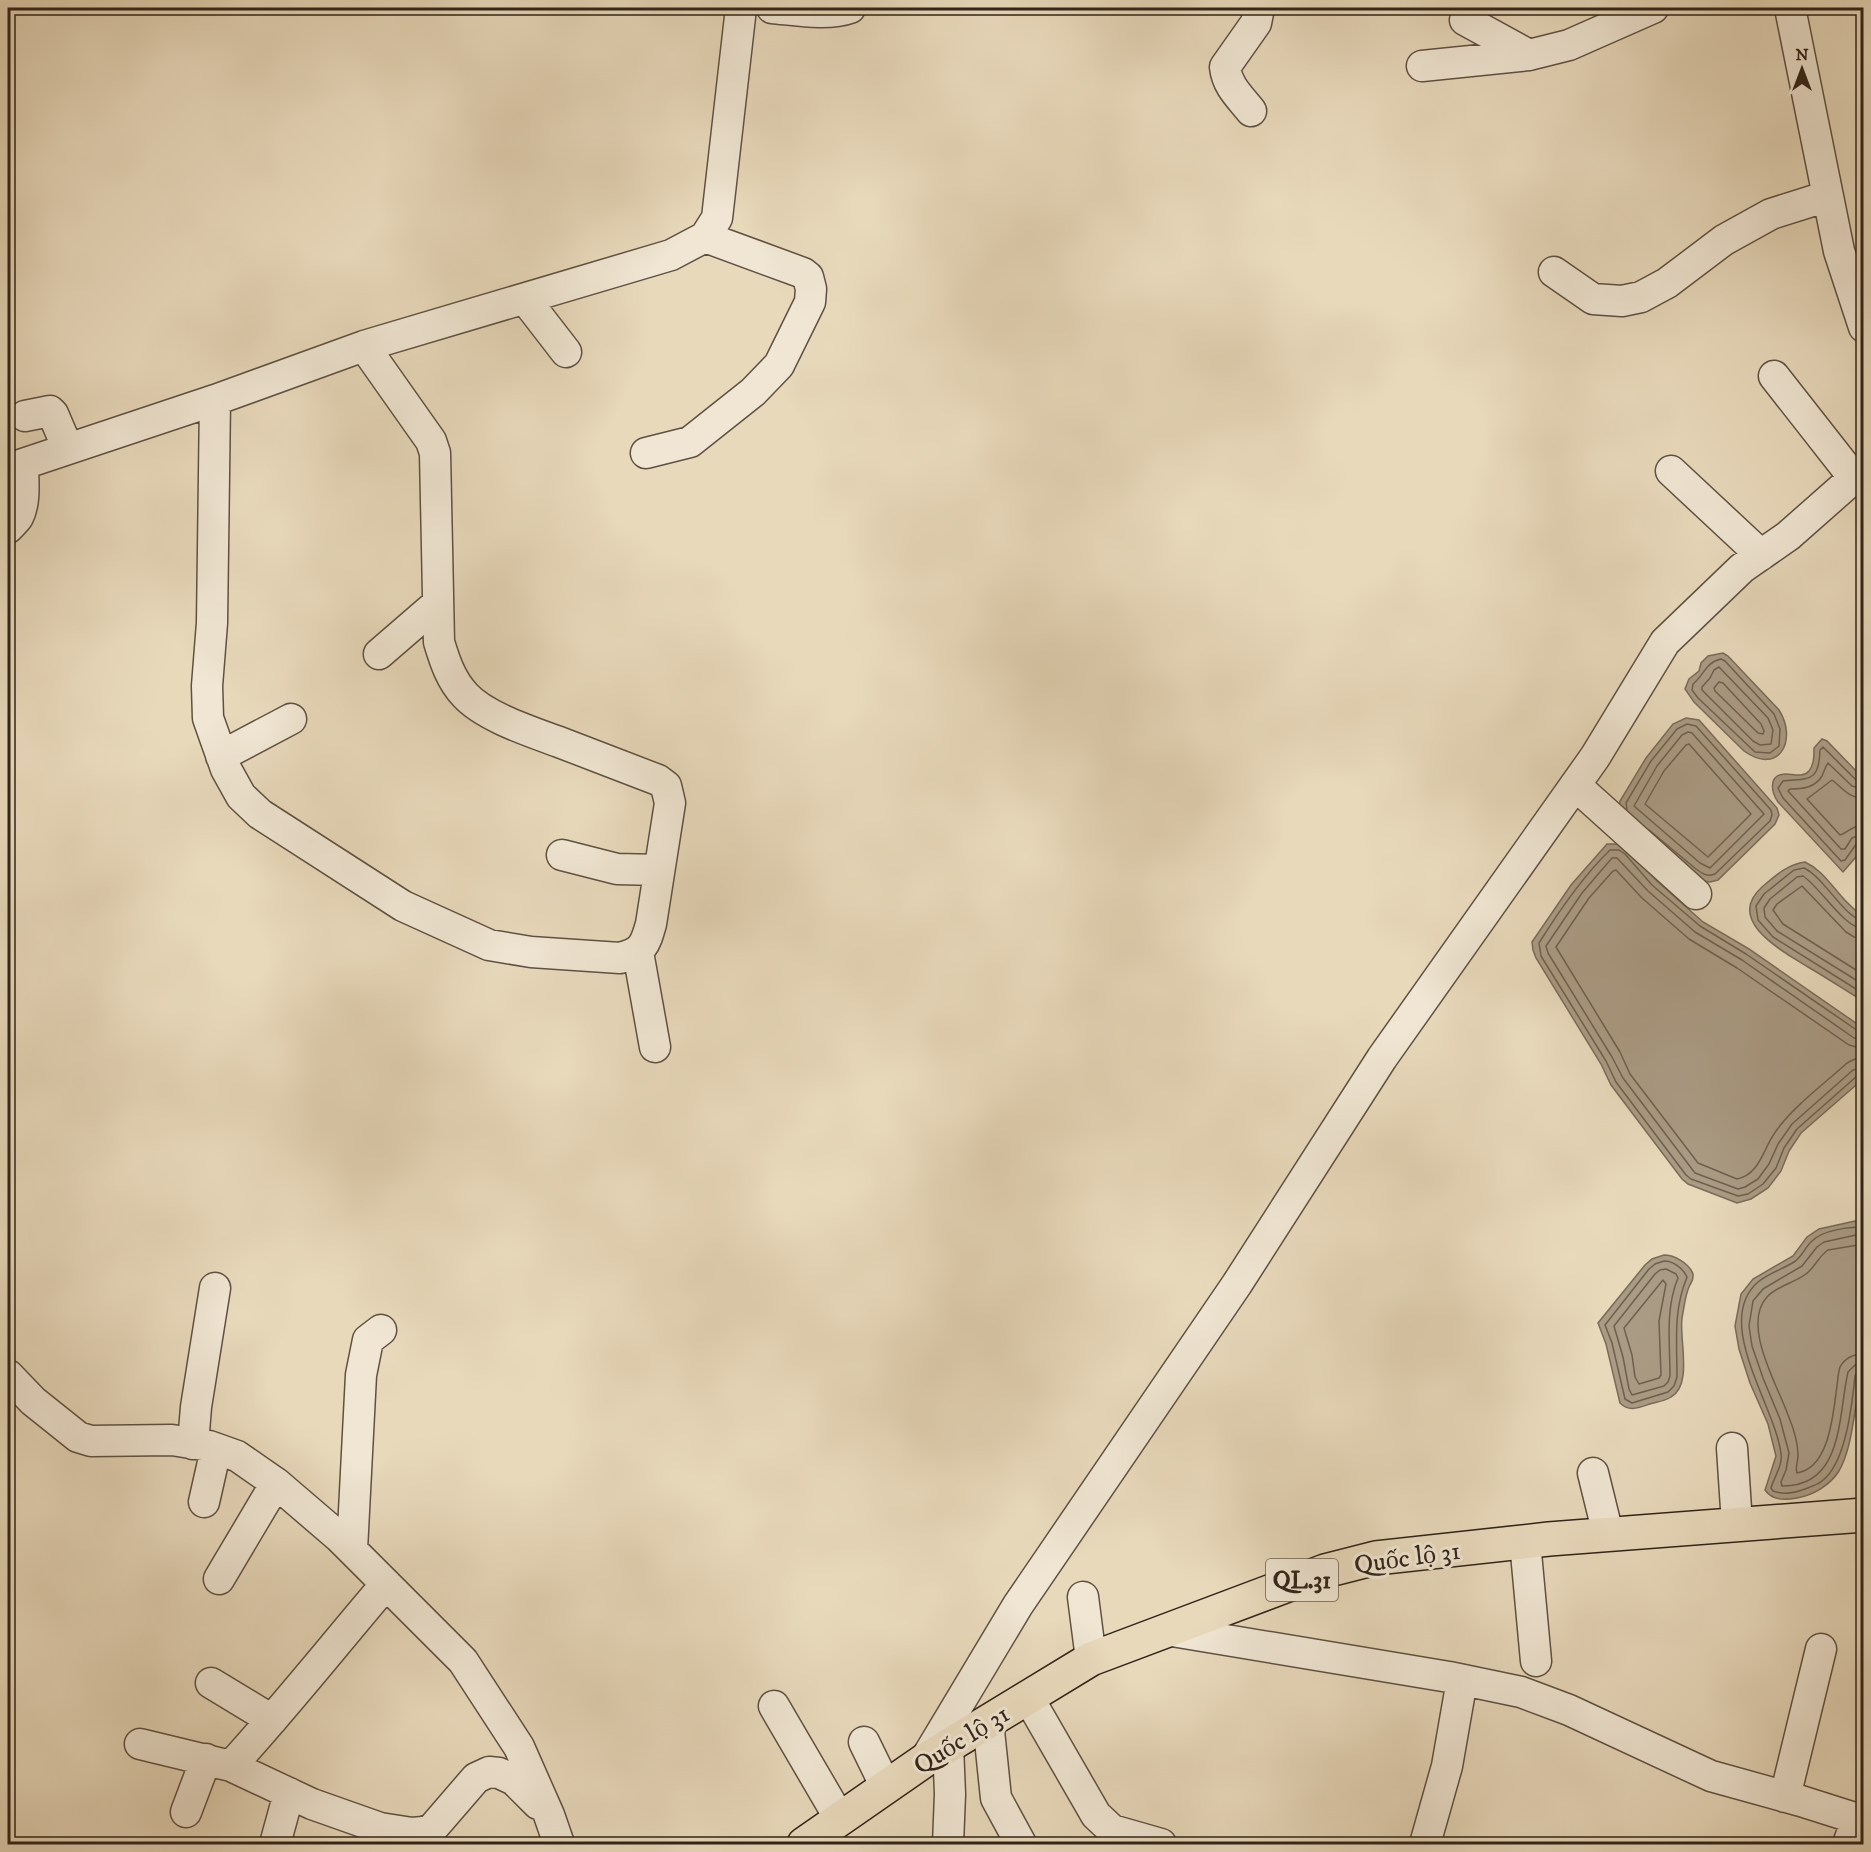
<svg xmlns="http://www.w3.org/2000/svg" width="1871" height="1852" font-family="'IM FELL DW Pica',serif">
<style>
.water{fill:#aa9b84;stroke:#7a6b59;stroke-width:1.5}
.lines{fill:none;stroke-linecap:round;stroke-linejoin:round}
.shore{stroke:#6e604e;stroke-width:1.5}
.minor-casing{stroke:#5f5142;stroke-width:33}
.highway-casing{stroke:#312419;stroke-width:36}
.minor{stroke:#f0e6d3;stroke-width:30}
.highway{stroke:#e8d9bb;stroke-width:33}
.labels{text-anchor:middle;stroke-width:6;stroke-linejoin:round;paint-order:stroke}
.shield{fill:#f0e6d3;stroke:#6a5e51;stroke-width:1.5}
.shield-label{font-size:24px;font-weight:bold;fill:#312419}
.street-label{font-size:26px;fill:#312419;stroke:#f0e6d3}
</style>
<rect width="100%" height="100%" fill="#e8d9bb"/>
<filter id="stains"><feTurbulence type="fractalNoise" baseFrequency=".00333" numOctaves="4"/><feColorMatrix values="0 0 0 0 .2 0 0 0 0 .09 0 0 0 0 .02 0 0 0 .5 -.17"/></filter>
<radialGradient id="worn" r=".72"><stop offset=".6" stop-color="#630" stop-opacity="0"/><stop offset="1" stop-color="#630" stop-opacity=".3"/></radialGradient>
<path class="water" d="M1723 653 1728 656 1779 710C1798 740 1779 776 1744 751L1694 702 1685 689 1689 679 1699 671 1701 663 1708 656Z
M1686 718 1699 720 1777 808 1779 815 1775 824 1718 880 1710 882 1702 881 1619 807 1620 801 1646 758 1673 724Z
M1822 739 1827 741 1861 776 1863 774V841L1856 857 1843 872 1778 802C1771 792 1768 774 1786 774 1793 774 1803 778 1809 771 1814 765 1814 756 1814 748Z
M1607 844H1621L1628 849 1657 881 1703 922 1749 949 1863 1028V1079L1801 1133 1789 1151 1781 1171 1768 1188 1751 1199 1737 1203 1688 1184 1682 1179 1611 1085 1601 1064 1536 958 1533 950 1532 942 1571 885Z
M1805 862C1822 870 1830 884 1843 898 1849 905 1857 911 1863 918V1001C1845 990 1827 978 1808 967 1784 952 1724 921 1762 887 1775 876 1788 864 1805 862Z
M1855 1221H1863C1864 1287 1866 1353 1854 1418 1851 1436 1848 1455 1839 1471 1830 1485 1814 1495 1797 1498 1785 1500 1773 1501 1765 1490L1776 1456 1768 1424 1750 1383 1739 1349 1735 1326 1741 1294 1753 1279 1793 1256 1807 1237 1819 1229Z
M1664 1255C1674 1255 1689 1263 1693 1274 1694 1280 1691 1282 1689 1287 1685 1296 1684 1308 1682 1318 1679 1339 1693 1385 1671 1397 1665 1401 1657 1402 1650 1404 1638 1408 1629 1412 1620 1403L1606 1344 1598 1323 1645 1265 1652 1259Z"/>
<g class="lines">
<path class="shore" d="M1721 659 1725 661 1774 714 1780 729 1779 746 1770 753 1755 752 1698 698 1692 690 1693 684C1704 675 1706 662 1721 659Z
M1719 667 1768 718 1773 730 1771 744 1760 745 1753 741 1702 690V687L1710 678 1714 670Z
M1719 682 1723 683 1761 724 1764 731 1763 734 1758 733 1715 691 1714 688Z
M1688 732 1692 733 1764 814 1710 868 1700 863 1634 806 1657 766 1682 735Z
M1689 744 1751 814 1708 857 1645 804 1664 771 1686 745Z
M1864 782 1856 780 1823 747 1820 750C1819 783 1809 778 1783 781L1778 788 1783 798 1841 861 1845 860 1857 843 1864 842
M1864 789 1852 786 1828 763C1825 767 1824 772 1822 776 1815 788 1802 789 1790 789L1788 791 1841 849H1845L1852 838 1864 834
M1864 798C1848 798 1843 788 1832 780L1807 799 1840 835C1848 833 1852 825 1864 825
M1627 809 1626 803 1651 761 1677 729 1687 724 1696 726 1771 810 1772 815 1770 821 1715 874C1707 877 1703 874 1696 869L1649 830
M1864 921C1845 919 1824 877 1804 868L1794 870 1764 894 1756 906 1758 920 1773 937 1864 994
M1864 929C1844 928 1821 888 1803 876L1797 877 1770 899 1764 908 1765 917 1777 931 1864 985
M1864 938 1854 937 1846 932 1802 886 1777 904 1773 910 1783 924 1864 975
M1864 1032 1858 1031 1746 954 1700 926 1652 885 1625 854 1619 850H1610C1582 877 1559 911 1539 943L1541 956 1606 1061 1616 1082 1686 1175 1691 1179 1738 1196 1748 1194 1763 1184 1776 1168 1784 1148 1797 1129 1857 1076 1864 1075
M1864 1040 1854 1038 1742 960 1695 932 1648 891 1617 858H1612L1582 893 1546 946 1548 953 1612 1057 1623 1078 1695 1173 1738 1189 1745 1187 1758 1179 1769 1164 1778 1144 1792 1124 1853 1070 1864 1067
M1864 1049 1849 1045 1737 968 1689 939 1642 898 1616 870 1613 871 1589 898 1556 947 1620 1052 1630 1074 1698 1163 1737 1179C1759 1175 1763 1150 1774 1134 1791 1108 1823 1085 1847 1063L1855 1059 1864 1058
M1864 1227C1848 1227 1823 1230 1812 1241 1805 1247 1802 1257 1794 1262 1783 1269 1769 1273 1758 1282 1712 1322 1776 1407 1781 1454 1783 1465 1774 1477 1771 1488L1773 1491C1784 1495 1795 1493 1805 1489 1810 1487 1817 1485 1822 1481 1846 1463 1852 1405 1855 1376L1858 1371H1864
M1864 1235H1856L1824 1242 1817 1247 1802 1266 1763 1289 1753 1301 1749 1326 1752 1346 1763 1378 1780 1419 1789 1453 1786 1470 1781 1482 1782 1486C1844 1487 1838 1415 1848 1372L1855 1365 1864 1363
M1864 1244 1828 1250C1819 1256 1815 1267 1806 1274 1794 1283 1777 1286 1767 1297 1741 1325 1778 1386 1788 1415 1793 1427 1798 1443 1798 1455 1798 1462 1795 1467 1797 1473 1830 1468 1833 1413 1837 1386 1838 1379 1838 1373 1840 1367 1845 1358 1854 1354 1864 1354
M1664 1261C1673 1261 1683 1268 1687 1277 1673 1311 1677 1341 1677 1377L1674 1386 1668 1392 1632 1403 1625 1399 1612 1343 1605 1325 1649 1269 1655 1264Z
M1666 1269 1676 1274 1678 1278C1665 1309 1670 1343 1670 1376L1668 1382 1664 1386 1632 1395 1629 1389 1623 1357 1614 1326 1655 1274 1660 1270Z
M1663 1280 1666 1284 1659 1321 1661 1375 1659 1378 1639 1384 1635 1377 1632 1355 1624 1328Z"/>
<g class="minor-casing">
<path id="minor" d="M772 8C795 10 828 16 850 8
M1790 8 1839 251 1864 327
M1465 20 1529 55
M1422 66 1529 55 1569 45 1653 8
M1251 111C1240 97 1227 86 1225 67L1256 23 1259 8
M1554 272 1593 299 1622 301 1641 297 1667 283 1724 240 1771 214 1828 196
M525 299 566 352
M1774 376 1854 478
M215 400 212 623 207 686 208 718 226 769 241 796 260 814 403 906 489 945 531 952 620 958C643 952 645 945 651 924L670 803 666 786 658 780C625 767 592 755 559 742 532 732 485 717 465 695 451 680 445 662 439 642L435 453 431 441 364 346
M25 416 50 411 53 414 68 449
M646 453 690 442 753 392 779 365 810 302 811 289 808 277 803 273 705 237
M8 469 215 400 364 346 671 255 705 237 717 218 741 8
M1671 471 1761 555
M8 528C11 525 15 521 18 517 26 502 23 480 23 464
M379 654 438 603
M221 756 291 719
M1575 785 1696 894
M562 855 617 869 659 870
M638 952 655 1047
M8 1375 33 1401 78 1437 91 1441 172 1440 209 1446 237 1456 276 1483 339 1537 463 1661 519 1747 549 1815 559 1844
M193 1444 196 1407 215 1288
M1732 1448 1737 1524
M1593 1473 1608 1534
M204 1502 216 1449
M1525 1542 1536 1661
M352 1550 361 1375 368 1340 381 1330
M219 1579 276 1483
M1083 1597 1091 1659
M1166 1630 1449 1677 1521 1692 1569 1710 1711 1776 1801 1801 1864 1821
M211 1683 272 1720
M1028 1697 1096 1815 1112 1830 1161 1844
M774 1706 840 1819
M988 1721 996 1798 1021 1844
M864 1742 886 1787
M140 1744 231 1766 312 1804 380 1828 412 1833 423 1832 432 1829 476 1778 489 1772 499 1773 514 1780 538 1804
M925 1760 1018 1605 1237 1284 1382 1058 1595 757 1665 642 1742 568 1788 536 1864 469
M231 1766C285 1707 334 1645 386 1584
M1785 1797 1821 1649
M186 1812 206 1759
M275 1844 289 1793
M948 1844 950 1794 948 1746
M1425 1844 1447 1766 1462 1680
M1848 1844 1857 1819"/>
</g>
<g class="highway-casing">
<path id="highway" d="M804 1844 925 1760 1091 1659 1325 1571 1376 1558 1549 1539 1864 1515"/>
</g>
<use href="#minor" class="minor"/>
<use href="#highway" class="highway"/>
</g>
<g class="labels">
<rect class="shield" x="1266" y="1559" width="72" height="42" rx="4.5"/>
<g class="shield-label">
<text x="1302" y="1588">QL.31</text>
</g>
<g class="street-label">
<text transform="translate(1407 1557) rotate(-8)" y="9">Quốc lộ 31</text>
<text transform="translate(961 1739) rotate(-32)" y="9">Quốc lộ 31</text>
</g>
</g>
<rect width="1871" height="1852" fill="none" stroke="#e8d9bb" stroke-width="30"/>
<rect x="9" y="9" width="1853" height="1834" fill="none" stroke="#312419" stroke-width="3"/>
<rect x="15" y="15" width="1841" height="1822" fill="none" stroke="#312419" stroke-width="1.5"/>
<g transform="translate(1802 69)" stroke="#f0e6d3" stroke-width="4.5" paint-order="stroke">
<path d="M0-4.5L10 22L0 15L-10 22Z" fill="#312419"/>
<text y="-9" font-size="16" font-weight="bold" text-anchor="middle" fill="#312419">N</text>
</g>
<rect width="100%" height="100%" filter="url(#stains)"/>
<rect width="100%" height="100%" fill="url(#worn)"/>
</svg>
